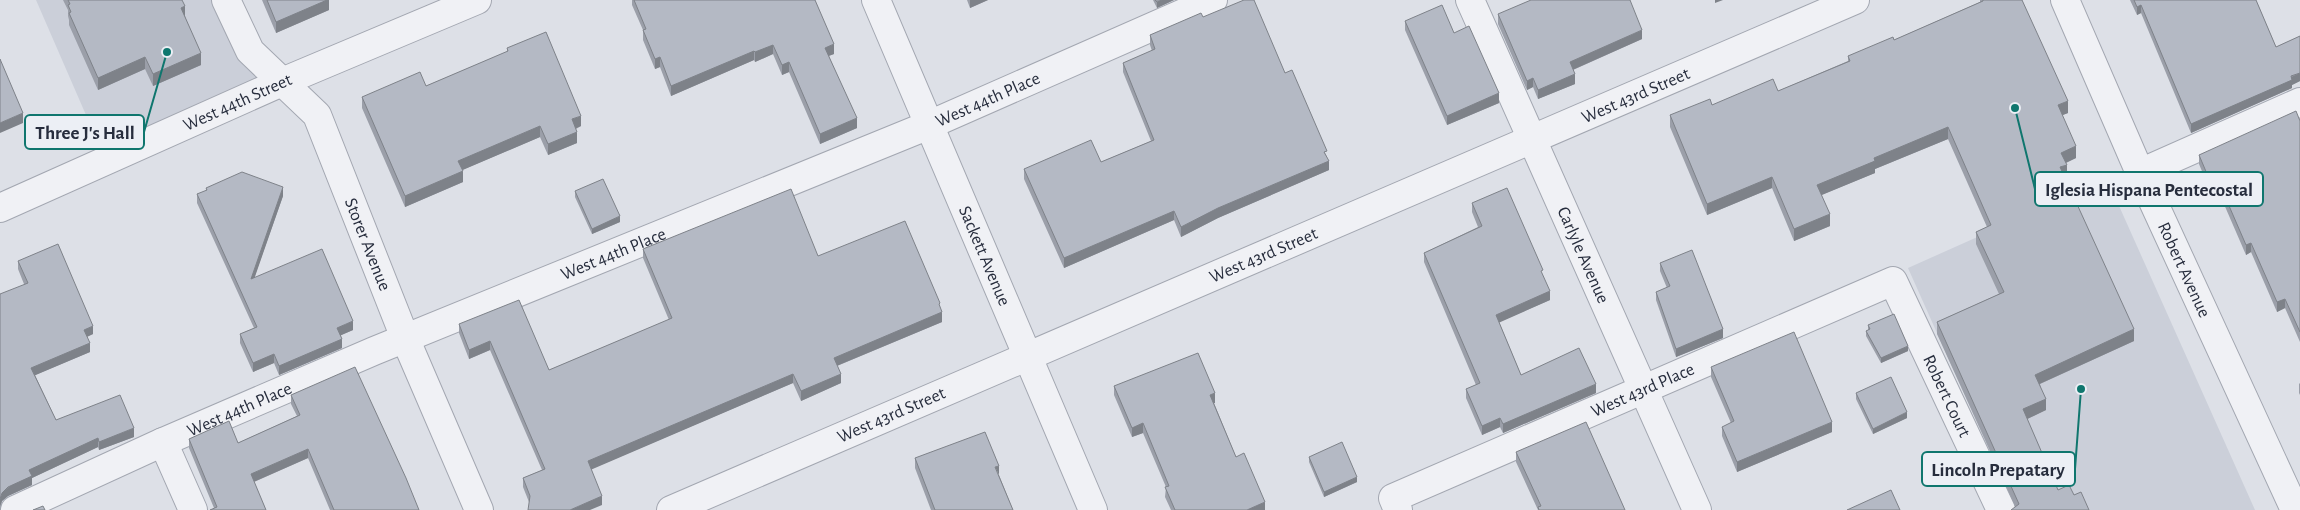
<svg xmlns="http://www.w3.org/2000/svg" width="2300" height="510" font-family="'Alegreya Sans',sans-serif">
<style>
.built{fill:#cbcfd9}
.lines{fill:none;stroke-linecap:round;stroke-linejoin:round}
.minor-casing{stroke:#a3a7b1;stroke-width:30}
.minor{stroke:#f0f1f5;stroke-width:28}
.wall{fill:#9b9fa9}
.shaded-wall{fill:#7e8289}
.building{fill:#b4b9c4;stroke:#7e8289}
.labels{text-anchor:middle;stroke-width:5;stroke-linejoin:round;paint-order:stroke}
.street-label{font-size:18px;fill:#272d3d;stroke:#eceff5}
.leader{fill:none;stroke:#0f766e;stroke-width:2}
.callout-dot{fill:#0f766e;stroke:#eceff5;stroke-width:2}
.callout{fill:#eceff5;stroke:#0f766e;stroke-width:2}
.callout-label{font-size:19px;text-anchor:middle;font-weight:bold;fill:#272d3d}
</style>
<rect width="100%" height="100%" fill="#dde0e7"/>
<path class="built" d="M36 0H226L282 82 106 161Z
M2107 179 2255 510H2016L1908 268Z"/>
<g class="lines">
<g class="minor-casing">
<g id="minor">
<path id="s1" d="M226 0 250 51 317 115 405 338 479 510"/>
<path id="s2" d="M876 0 1093 510"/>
<path id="s3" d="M1470 0 1697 510"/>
<path id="s4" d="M2065 0 2140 173 2295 510"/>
<path d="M2140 173 2300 102"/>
<path id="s5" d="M0 208 282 82 477 0"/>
<path d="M163 442 193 510"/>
<path id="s6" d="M15 510 163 442 374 351 929 125 1213 0"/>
<path id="s7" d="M671 510C1065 338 1461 172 1855 0"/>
<path id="s8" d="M1398 510 1393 498 1893 281 2001 510"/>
</g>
</g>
<use href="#minor" class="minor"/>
</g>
<path class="wall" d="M63 0H182L185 16 201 65 153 86 145 69 98 90 69 25V20L68 16V10Z
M262 0H329V10L276 33Z
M632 0H815L834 54 829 56 857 128 820 144 789 72 782 75 773 54 755 62 754 60 671 96 660 67 655 69 643 40V30L632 5Z
M967 0H988L970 8Z
M1153 0H1174L1157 8Z
M1980 0H2022L2068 113 2062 115 2076 158 2066 163 2067 176 2065 177 2134 341 2040 384 2046 410 2027 419 2058 490 2074 495 2089 510 2015 506 1937 334V322L1999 294 1976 244V232L1987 227 1948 139 1875 169V173L1821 195 1830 226 1794 241 1772 188 1707 215 1670 127V115L1712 105 1778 91 1848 61V56L1894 40 1980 2Z
M2130 0H2256L2276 47 2300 36V81L2292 85V88L2191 133 2141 13 2137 15Z
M1498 14 1642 39 1573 70 1575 84 1538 99 1533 87 1527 90 1498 24Z
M1203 17 1285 73 1327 157 1329 170 1218 218 1181 237 1174 220 1064 268 1024 179V169L1101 162 1151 141 1123 72V63L1152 51 1150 45V35Z
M1405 21 1454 33 1499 103 1447 125 1405 30Z
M507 48 581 126 576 129 577 143 548 155 540 137 462 170 463 182 405 207 362 108V97L426 86 507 52Z
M2300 121V342L2285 308 2277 312 2251 252 2246 255 2220 195 2213 198 2199 164V155Z
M206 188 283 196 254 278 353 330 341 335 342 348 279 375 274 363 253 372 240 343V334L254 328 197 203V194L206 191Z
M575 191 620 222 592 234 575 197Z
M1472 203 1543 276 1550 300 1499 322 1521 375 1596 393 1503 433 1500 427 1482 435 1466 398V389L1476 385 1424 262V253L1478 227 1472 212Z
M643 249 818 256 940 308 942 322 837 366 841 383 801 401 793 383 591 469 602 505 529 502 523 487V478L542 470 490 350 469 359 459 333V324L549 370 669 320 643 258Z
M18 261 93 334 87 337 90 352 35 375 56 420 134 437 99 450 98 447 32 478V485L8 496 2 501 1 506V508L0 510 24 284 18 269Z
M1660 263 1723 338 1676 357 1656 300V292L1667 288 1660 271Z
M1868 325 1908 351 1881 363 1866 336V331L1868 330Z
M1711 367 1832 432 1737 472 1722 436V427L1731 423 1711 377Z
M2300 383V395L2299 393V384Z
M1114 386 1215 403H1214L1236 457 1265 510H1171L1165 497 1166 487 1143 433 1132 437 1114 395Z
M1856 393 1907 418 1873 434 1856 399Z
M291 395 419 510H330L308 458 254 482 266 510 214 508 189 448V439L238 443 297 416 291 404Z
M1516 452 1625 510H1538L1516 462Z
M1309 457 1357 482 1324 497 1309 462Z
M915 458 999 475 1013 510H931L915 468Z"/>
<path class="shaded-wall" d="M327 0H329V10L276 33V22Z
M970 0H988L970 8Z
M1162 0H1174L1157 8V2Z
M1715 0H1723L1715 3Z
M2141 5V13L2137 15V7Z
M185 6V18L181 8Z
M1642 30V39L1570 71V62Z
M834 44V54L825 57V48Z
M773 45V54L755 62V52Z
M754 51V60L671 96V86Z
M201 53V65L153 86V74Z
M145 57V69L98 90V78Z
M660 57V67L655 69V59Z
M789 62V72L782 75V65Z
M2300 73V81L2292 85V88L2191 133V124Z
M1575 74V84L1538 99V90Z
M1533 78V87L1527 90V81Z
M1499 93V103L1447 125V116Z
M2068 101V113L2058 117V105Z
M23 113V123L0 133V123Z
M581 116V126L572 130V119Z
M857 118V128L820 144V134Z
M540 126V137L458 172V161Z
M1948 127V139L1875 169V173L1817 197V185L1874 158Z
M577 132V143L548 155V144Z
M2076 146V158L2061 165V153Z
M1329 161V170L1218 218 1181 237V227L1218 208Z
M2067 165V176L2060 179V167Z
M463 171V182L405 207V196Z
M1772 177V188L1707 215V204Z
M2220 185V195L2213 198V188Z
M283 187V196L251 288V279Z
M1174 211V220L1064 268V258Z
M1830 214V226L1794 241V229Z
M620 216V222L592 234V229Z
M2251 243V252L2246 255V245Z
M1550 291V300L1496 324V315Z
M2285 299V308L2277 312V302Z
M942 312V322L834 367V358Z
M353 321V330L337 337V328Z
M93 326V334L84 338V330Z
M1723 329V338L1676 357V349Z
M2134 329V341L2035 386V375Z
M342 339V348L279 375V366Z
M490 341V350L469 359V350Z
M90 343V352L31 377V368Z
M1908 346V351L1881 363V358Z
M274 354V363L253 372V363Z
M793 374V383L588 471V461Z
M841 374V383L801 401V391Z
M1596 384V393L1503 433V424Z
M1215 393V403L1210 404V395Z
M2046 399V410L2023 421V409Z
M1907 412V418L1873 434V429Z
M1500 418V427L1482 435V426Z
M1832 422V432L1737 472V462Z
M1143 423V433L1132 437V428Z
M134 428V437L99 450V442Z
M98 438V447L32 478V485L8 496 2 501 0 507V499L2 493 29 470Z
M308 449V458L251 483V474Z
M999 466V475L995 467Z
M1357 477V482L1324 497V492Z
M602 496V505L590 510H570Z
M1265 502V510H1247Z"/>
<path class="building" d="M68 0H182L185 6 181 8 201 53 153 74 145 57 98 78 69 13 71 12 68 5 70 4Z
M267 0H327L276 22Z
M634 0H815L834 44 825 48 857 118 820 134 789 62 782 65 773 45 755 52 754 51 671 86 660 57 655 59 643 30 646 29Z
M1155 0H1162L1157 2Z
M1244 0H1254L1285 73 1292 70 1327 151 1324 152 1329 161 1218 208 1181 227 1174 211 1064 258 1024 169 1091 140 1101 162 1154 140 1123 63 1155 49 1150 35 1201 13 1203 17Z
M1531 0H1630L1642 30 1570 62 1575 74 1538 90 1533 78 1527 81 1498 14Z
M1983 0H2022L2068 101 2058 105 2076 146 2061 153 2067 165 2060 167 2134 329 2035 375 2046 399 2023 409 2058 490 2069 485 2074 495 2081 492 2089 510H2011L2019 504 1937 322 2004 292 1976 232 1991 225 1948 127 1874 158 1875 161 1817 185 1830 214 1794 229 1772 177 1707 204 1670 115 1710 99 1712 105 1773 79 1778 91 1850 61 1848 56 1893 37 1894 40 1983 1Z
M2134 0H2256L2276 47 2300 36V73L2291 76 2292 80 2191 124 2141 5 2137 7Z
M1442 5 1454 33 1469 26 1499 93 1447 116 1405 21Z
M546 32 581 116 572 119 577 132 548 144 540 126 458 161 463 171 405 196 362 97 420 72 426 86 508 51 507 48Z
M0 59 23 113 0 123Z
M2296 111 2300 121V332L2285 299 2277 302 2251 243 2246 245 2220 185 2213 188 2199 155Z
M242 172 283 187 251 279 322 249 353 321 337 328 342 339 279 366 274 354 253 363 240 334 257 327 197 194 207 190 206 188Z
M603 179 620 216 592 229 575 191Z
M1507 188 1543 270 1541 271 1550 291 1496 315 1521 375 1579 348 1596 384 1503 424 1500 418 1482 426 1466 389 1480 383 1424 253 1482 226 1472 203Z
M791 189 818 256 905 221 940 303 939 304 942 312 834 358 841 374 801 391 793 374 588 461 602 496 570 510H528L530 496 523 478 545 469 490 341 469 350 459 324 519 300 549 370 672 318 643 249Z
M58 244 93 326 84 330 90 343 31 368 56 420 120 395 134 428 99 442 98 438 29 470 32 476 8 487 2 493 0 499V294L28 283 18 261Z
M1692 250 1723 329 1676 349 1656 292 1670 286 1660 263Z
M1894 314 1908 346 1881 358 1866 331 1870 329 1868 325Z
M1794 332 1832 422 1737 462 1722 427 1734 421 1711 367Z
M1198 353 1215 393 1210 395 1236 457 1244 453 1265 502 1247 510H1175L1165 487 1169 486 1143 423 1132 428 1114 386Z
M355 367 406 478 419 510H334L308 449 251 474 266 510H210L217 507 189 439 229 421 238 443 300 415 291 395Z
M1891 377 1907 412 1873 429 1856 393Z
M1586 422 1625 510H1539L1538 507 1541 506 1516 452Z
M985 432 999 466 995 467 1013 510H935L915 458Z
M1342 442 1357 477 1324 492 1309 457Z
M1891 490 1900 510H1847Z
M43 506 45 510H33Z"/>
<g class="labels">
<g class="street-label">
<text dy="6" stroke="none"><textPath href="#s7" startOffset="1050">West 43rd Street</textPath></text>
<text dy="6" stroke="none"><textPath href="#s6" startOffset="1056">West 44th Place</textPath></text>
<text dy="6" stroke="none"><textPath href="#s5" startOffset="260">West 44th Street</textPath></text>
<text dy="6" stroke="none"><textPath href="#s1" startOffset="288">Storer Avenue</textPath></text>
<text dy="6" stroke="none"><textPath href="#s6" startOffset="651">West 44th Place</textPath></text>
<text dy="6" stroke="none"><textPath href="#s2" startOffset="278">Sackett Avenue</textPath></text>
<text dy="6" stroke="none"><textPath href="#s7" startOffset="645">West 43rd Street</textPath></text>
<text dy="6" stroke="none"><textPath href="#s3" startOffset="279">Carlyle Avenue</textPath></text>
<text dy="6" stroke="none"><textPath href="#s4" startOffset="295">Robert Avenue</textPath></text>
<text dy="6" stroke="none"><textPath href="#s8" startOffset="285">West 43rd Place</textPath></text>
<text dy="6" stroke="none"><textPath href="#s8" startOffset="685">Robert Court</textPath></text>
<text dy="6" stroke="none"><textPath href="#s6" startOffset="246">West 44th Place</textPath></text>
<text dy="6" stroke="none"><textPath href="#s7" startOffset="240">West 43rd Street</textPath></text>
</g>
</g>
<path class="leader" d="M167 52L144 132M2015 108L2035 189M2081 389L2075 469"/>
<g class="callout-dot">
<circle cx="167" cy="52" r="5"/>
<circle cx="2015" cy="108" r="5"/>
<circle cx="2081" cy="389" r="5"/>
</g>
<g class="callout">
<rect x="25" y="115" width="119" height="34" rx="5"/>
<rect x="2035" y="172" width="228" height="34" rx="5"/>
<rect x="1922" y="452" width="153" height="34" rx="5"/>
</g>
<g class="callout-label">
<text x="85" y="139">Three J's Hall</text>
<text x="2149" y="196">Iglesia Hispana Pentecostal</text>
<text x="1998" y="476">Lincoln Prepatary</text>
</g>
</svg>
